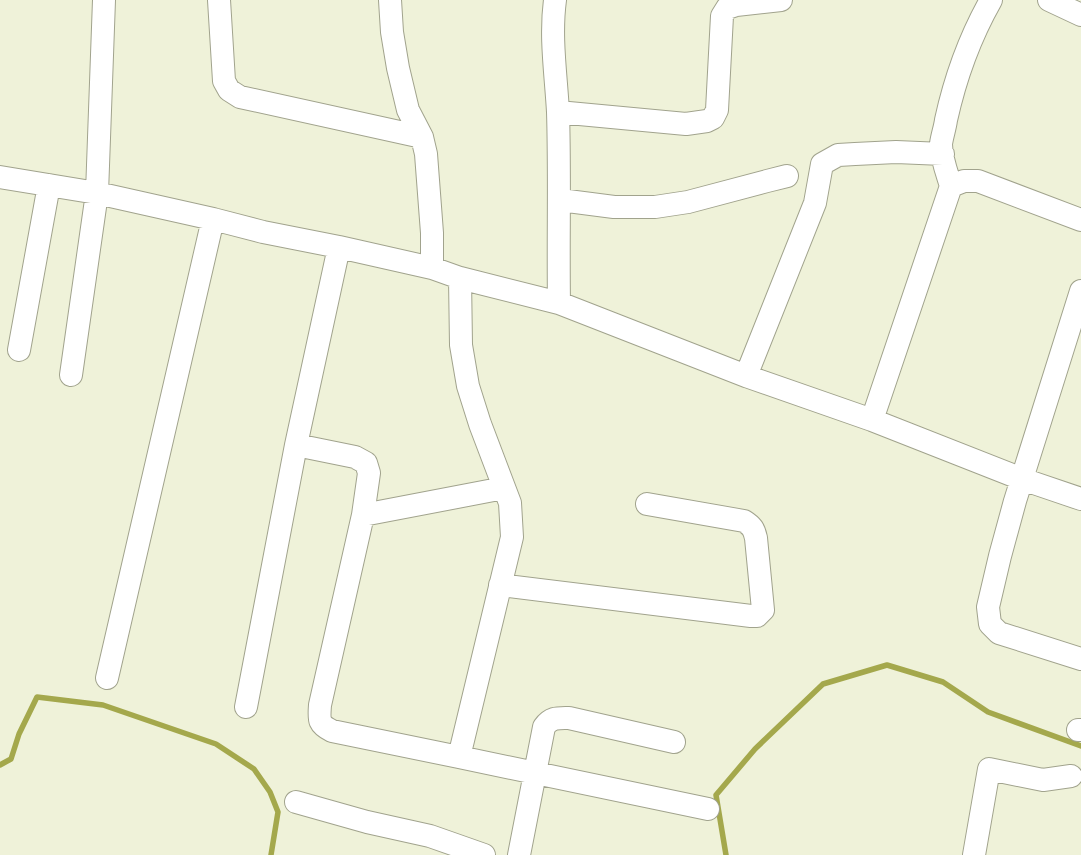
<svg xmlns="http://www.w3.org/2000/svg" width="1081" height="855" font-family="'PT Sans Narrow',sans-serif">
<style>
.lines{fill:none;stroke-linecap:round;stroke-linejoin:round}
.stream{stroke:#a4a84c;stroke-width:5.5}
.street-casing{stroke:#a1a38d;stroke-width:24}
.street{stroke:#fff;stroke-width:22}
</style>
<rect width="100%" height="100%" fill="#eff2d9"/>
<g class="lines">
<path class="stream" d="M0 765 11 759 19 734 37 697 103 705 216 744 254 769 270 792 278 812 271 855
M726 855 716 795 755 749 823 684 887 665 943 682 988 712 1081 746"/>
<g class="street-casing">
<path id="street" d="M219 0 224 81 229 90 240 97 422 137
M390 0 392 32 398 68 408 110 422 137 426 154 432 233V268
M555 0C550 37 556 75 558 112 560 176 558 239 559 303
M1049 0 1081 15
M558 112 686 124 707 121 713 118 717 110 722 16 727 8 736 5 781 0
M0 177 97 193 213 219 263 232 339 247 432 268 460 278 559 303 746 376 872 420 1022 479 1081 499
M951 186C947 173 941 158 941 144 942 136 945 128 946 120 955 79 970 37 991 0
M560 200 614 207H655L688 202 767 181 787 176
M1081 291 1015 501 1000 556 988 607 990 624 999 633 1081 659
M19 350 49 185
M71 375 97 193 104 0
M746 376 815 203 822 164 838 155 855 154 896 152 943 154
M872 420 951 186 964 181H978L1081 220
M296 445 355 457 366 463 369 473 363 515 320 705C319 720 318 724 332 731L459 757 512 537 510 503 480 424 468 386 461 345 460 278
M363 515 504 488
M500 585 751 616H757L763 610 756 538C754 529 752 526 744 521L647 504
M107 678 213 219
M246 707 296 445 339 247
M1078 730H1081
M459 757 708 809
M296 802 367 822 430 836 484 855
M519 855 544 727C551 717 558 718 569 718L674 742
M974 855 989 769 1043 780 1071 776"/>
</g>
<use href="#street" class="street"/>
</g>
</svg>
